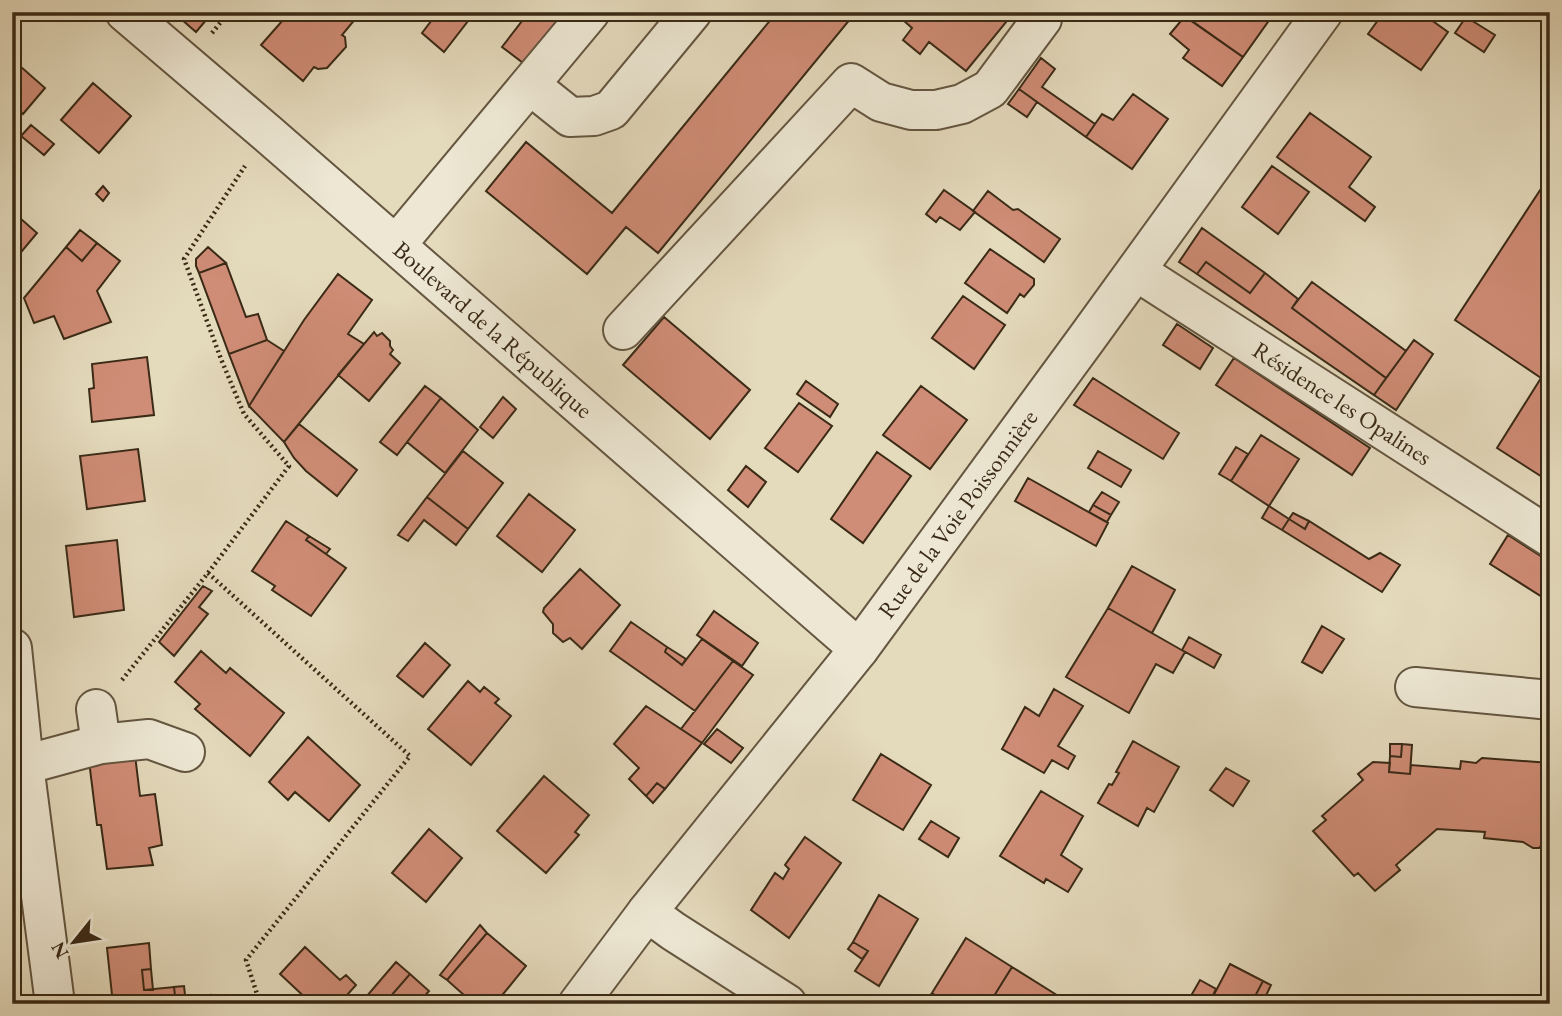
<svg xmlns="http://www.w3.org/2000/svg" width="1562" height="1016" font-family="'EB Garamond',serif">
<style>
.building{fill:#cf8c76;stroke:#3a2a16;stroke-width:2}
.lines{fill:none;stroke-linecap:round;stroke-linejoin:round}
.minor-casing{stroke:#645640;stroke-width:42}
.path{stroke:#3a2a16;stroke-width:4.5;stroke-dasharray:2 3.5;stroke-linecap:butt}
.minor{stroke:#ede7d3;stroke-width:38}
.labels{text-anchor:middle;stroke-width:5;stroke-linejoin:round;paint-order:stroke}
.street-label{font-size:24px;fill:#3a2a16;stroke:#ede7d3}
</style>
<rect width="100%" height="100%" fill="#e4dabc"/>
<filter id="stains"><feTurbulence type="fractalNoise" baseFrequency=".00286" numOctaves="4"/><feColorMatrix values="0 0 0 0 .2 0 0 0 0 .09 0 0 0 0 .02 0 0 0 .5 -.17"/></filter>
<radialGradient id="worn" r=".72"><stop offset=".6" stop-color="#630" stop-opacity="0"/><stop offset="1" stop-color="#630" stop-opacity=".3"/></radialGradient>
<path class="building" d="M173 12H213L196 32Z
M290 12H361L342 35 345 37 346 47 327 68 318 69 314 67 303 81 261 45Z
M438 12H475L444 52 422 33Z
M529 12H576L531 69 502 47Z
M777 12H856L658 253 626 227 587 274 486 191 526 142 612 213Z
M894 12H996L1007 21 966 71 929 42 920 54 903 40 912 28Z
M1197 12H1275L1243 57 1190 20Z
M1384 12H1420L1448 32 1421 70 1368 34Z
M1185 16 1243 57 1222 86 1183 58 1189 50 1170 34Z
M1466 17 1495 35 1484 52 1455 33Z
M1041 58 1055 69 1042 87 1095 124 1086 137 1019 89Z
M12 59 45 88 23 114 12 105Z
M93 83 131 116 99 153 61 120Z
M1019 89 1037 102 1027 117 1008 104Z
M1133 94 1168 119 1132 169 1086 137 1102 114 1113 120Z
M1310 113 1371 157 1349 187 1375 207 1365 221 1277 157Z
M31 125 54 144 44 155 21 136Z
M1272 166 1309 192 1278 234 1242 207Z
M1550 175V482L1497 448 1541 378 1455 320Z
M103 186 109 193 103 201 96 194Z
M944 190 975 212 960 230 940 217 936 222 926 214Z
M988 191 1013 210 1018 209 1060 239 1044 262 973 211Z
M12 211 37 233 12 263Z
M1202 228 1265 273 1250 293 1206 262 1197 274 1179 262Z
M80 230 97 243 82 261 66 247Z
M97 243 120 261 97 291 111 322 64 339 54 316 34 323 24 298 66 247 82 261Z
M208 247 226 263 199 273 196 266V259Z
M990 249 1034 279V285L1024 297 1020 294 1007 313 965 283Z
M1206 262 1250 293 1265 273 1298 299 1292 308 1386 378 1374 395 1197 274Z
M226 263 246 317 258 314 267 340 229 354 199 273Z
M338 274 372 300 348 334 364 344 284 442 249 406 304 320Z
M1312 282 1406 351 1386 378 1292 308Z
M963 296 1005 325 974 369 932 338Z
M664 317 750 390 710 439 623 365Z
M1177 324 1213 348 1200 369 1163 345Z
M374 332 377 336 382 333 390 341V346L393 350 390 354 400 363 369 401 338 375Z
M267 340 284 351 249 406 229 354Z
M1414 340 1433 354 1396 410 1374 395Z
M147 357 154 415 92 422 89 389 94 388 92 364Z
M1234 358 1370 448 1352 475 1216 385Z
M1093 378 1179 433 1163 459 1074 405Z
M806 381 838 404 830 417 797 394Z
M425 386 441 398 397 455 380 442Z
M921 386 967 420 930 469 883 435Z
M503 397 516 409 493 438 480 427Z
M441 398 478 430 445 473 407 442Z
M799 403 832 426 798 472 765 448Z
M299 424 357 470 337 496 306 471 294 458 284 442Z
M1261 435 1299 459 1269 506 1231 481Z
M1236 447 1248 454 1231 481 1219 474Z
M138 449 145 501 87 509 80 456Z
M463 451 503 483 468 529 427 497Z
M1098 451 1131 470 1121 487 1088 468Z
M877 452 911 476 863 543 831 519Z
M746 466 766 482 748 507 728 490Z
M1028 478 1108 523 1096 546 1015 501Z
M1102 492 1119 502 1111 515 1093 505Z
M529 494 575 530 542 572 497 536Z
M427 497 468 529 456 545 424 520 408 541 398 535Z
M1093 505 1111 515 1107 522 1089 512Z
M1269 506 1289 519 1282 530 1262 518Z
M1293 513 1309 521 1305 529 1289 519Z
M1289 519 1305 529 1309 521 1369 559 1380 553 1400 565 1382 592 1282 530Z
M286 521 309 536 306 540 346 568 311 616 272 590 275 586 252 571Z
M1508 535 1550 562V602L1490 564Z
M309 536 330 549 326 554 306 540Z
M117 540 124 610 74 617 66 546Z
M1132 566 1175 590 1152 633 1108 608Z
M580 569 620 605 582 649 570 638 563 642 553 633V624L543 612 544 608Z
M203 586 212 591 199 607 208 614 174 656 159 642Z
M1108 608 1185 652 1173 673 1156 664 1129 713 1066 677Z
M714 611 758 643 742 666 697 635Z
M631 622 667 647 665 652 682 665 702 639 733 661 695 711 610 651Z
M1322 626 1344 639 1322 673 1302 662Z
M1189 637 1221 655 1214 668 1182 650Z
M425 643 450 665 423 697 397 676Z
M667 647 686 659 682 665 665 652Z
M201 651 226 673 230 668 284 713 250 756 195 709 200 704 175 682Z
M733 661 753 675 702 743 681 729Z
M468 681 480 692 484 687 499 699 495 703 511 716 471 765 428 729Z
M1054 689 1083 706 1058 746 1075 756 1068 769 1052 760 1044 773 1002 749 1025 707 1039 716Z
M646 706 702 743 665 789 657 783 646 796 629 779 639 768 614 744Z
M717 729 743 748 731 763 704 744Z
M308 737 360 785 329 821 295 792 288 800 269 782Z
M1133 741 1179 767 1154 812 1147 808 1138 826 1098 803 1109 784 1112 785 1119 773 1116 772Z
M1390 744H1402L1401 757 1390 756Z
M1402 744 1412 745 1410 774 1389 772 1390 756 1401 757Z
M881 754 931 785 903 830 853 800Z
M135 755 140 796 155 794 162 845 149 848 153 865 107 869 101 825H97L89 761Z
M1482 758 1550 763V843L1545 842 1539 848H1533L1523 842 1484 838 1485 832 1437 829 1396 865 1400 870 1375 891 1358 873 1354 876 1313 831 1326 820 1322 816 1363 780 1358 774 1373 762 1390 763 1389 772 1410 774 1411 765 1460 769 1461 761 1476 763Z
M1226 768 1249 781 1233 806 1210 790Z
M544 776 589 815 575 832 579 835 546 873 497 831Z
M657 783 665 789 653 803 646 796Z
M1041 791 1083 816 1061 855 1082 869 1068 892 1046 879 1044 883 1000 856Z
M931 821 959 838 948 857 919 839Z
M429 829 462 858 426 902 392 873Z
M805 837 841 863 789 938 751 910 775 873 783 879 789 869 785 865Z
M879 895 918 919 879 986 855 971 868 951 853 942Z
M480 925 487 933 447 980 440 975Z
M487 933 526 966 495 1004H474L447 980Z
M966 938 1012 967 989 1004H949L932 993Z
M853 942 868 951 862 959 848 949Z
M149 943 151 969 142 970 144 990 174 987 176 1004H107L106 996 112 995 107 948Z
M305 947 340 980 346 975 356 985 339 1004H312L280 974Z
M396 962 410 974 384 1004H360Z
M1230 964 1263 981 1251 1004H1209Z
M1012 967 1068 1002 1067 1004H989Z
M151 969 153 990H144L142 970Z
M410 974 429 991 418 1004H384Z
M1200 980 1216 989 1209 1004H1194L1188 1001Z
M1263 981 1271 985 1262 1004H1251Z
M184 986 186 1004H176L174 987Z
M932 993 949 1004H937L928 998Z
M211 995 220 1004H202Z"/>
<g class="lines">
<g class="minor-casing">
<g id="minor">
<path id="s1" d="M125 12 267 133 859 649"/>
<path d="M530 85 570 117 594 116 611 110 692 12"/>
<path d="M396 245 590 12"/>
<path id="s2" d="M1136 271 1550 537"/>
<path d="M623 330 851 83 881 102 911 110H936L962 104 990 89 1042 19V12"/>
<path d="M12 648 24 765 55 1004"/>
<path d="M1415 687 1550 700"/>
<path d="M96 709 101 744"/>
<path d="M24 765 101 744 149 739 185 752"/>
<path d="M647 912 673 931 787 1004"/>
<path id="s3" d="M578 1004 647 912 859 649 1087 338 1323 12"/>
</g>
</g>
<path class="path" d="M212 33 229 12
M208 573 410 756 246 960 257 994 268 1004
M122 680 208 573 289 466 244 414 221 359 184 259 245 166"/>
<use href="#minor" class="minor"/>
</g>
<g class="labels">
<g class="street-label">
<text dy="8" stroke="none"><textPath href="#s1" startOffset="486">Boulevard de la République</textPath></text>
<text dy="8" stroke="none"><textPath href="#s2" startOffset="245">Résidence les Opalines</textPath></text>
<text dy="8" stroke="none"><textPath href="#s3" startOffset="620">Rue de la Voie Poissonnière</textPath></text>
</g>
</g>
<rect width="1562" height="1016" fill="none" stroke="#e4dabc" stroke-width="42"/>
<rect x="14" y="14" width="1534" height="988" fill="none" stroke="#3a2a16" stroke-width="3.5"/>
<rect x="21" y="21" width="1520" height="974" fill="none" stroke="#3a2a16" stroke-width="2"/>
<g transform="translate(74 942) rotate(240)" stroke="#ede7d3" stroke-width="5" paint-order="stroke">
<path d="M0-5L12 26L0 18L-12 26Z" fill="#3a2a16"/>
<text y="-10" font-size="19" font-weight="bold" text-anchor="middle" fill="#3a2a16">N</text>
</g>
<rect width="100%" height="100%" filter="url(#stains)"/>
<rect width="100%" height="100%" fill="url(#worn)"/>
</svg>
